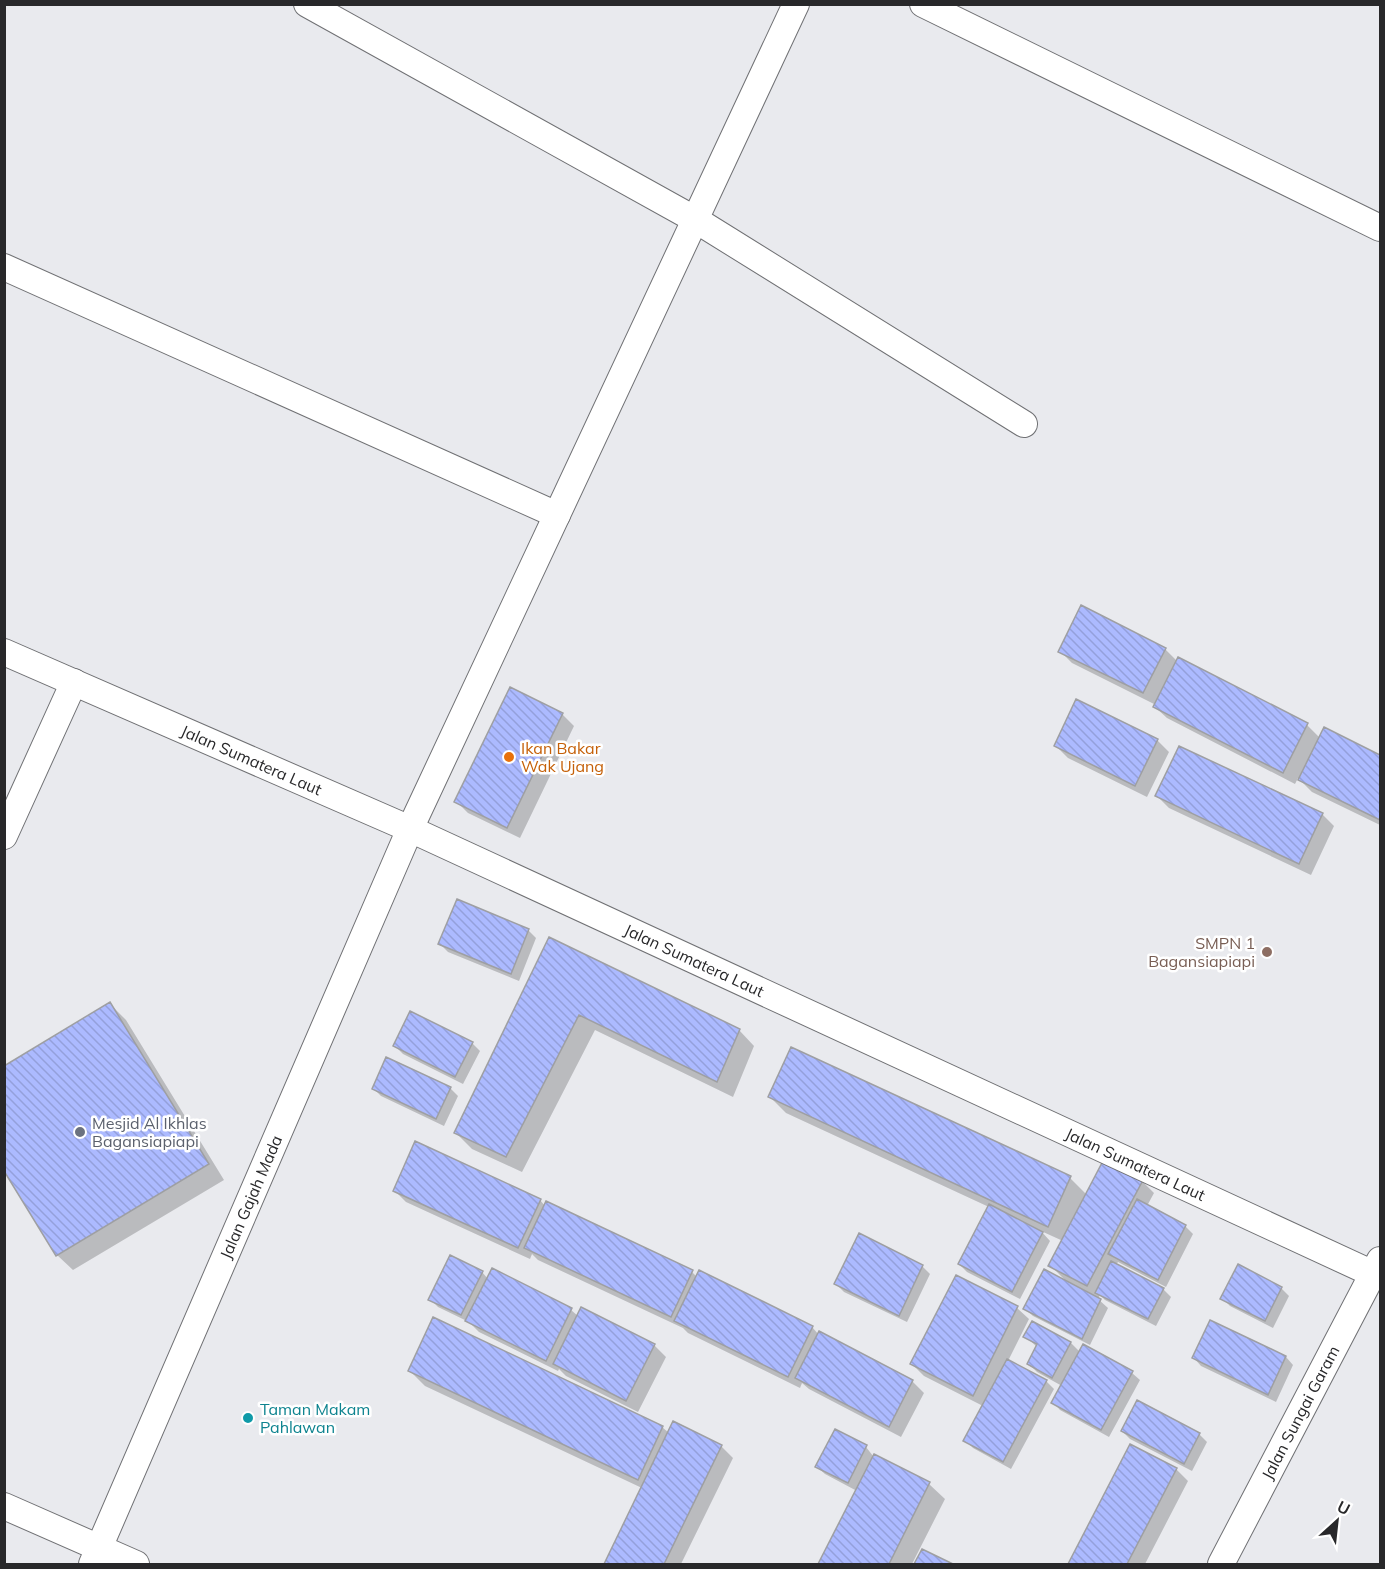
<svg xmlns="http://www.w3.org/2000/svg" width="1385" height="1569" font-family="Mulish,sans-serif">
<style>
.shadow{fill:#0003}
.building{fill:url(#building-back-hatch);stroke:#9e9fa2;stroke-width:1.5}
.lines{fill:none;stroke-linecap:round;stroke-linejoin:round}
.street-casing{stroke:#707174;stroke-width:28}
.street{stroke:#fff;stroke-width:26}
.food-dot{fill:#e8710a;stroke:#fff;stroke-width:2}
.education-dot{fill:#8d6e63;stroke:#fff;stroke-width:2}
.worship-dot{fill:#6b7280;stroke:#fff;stroke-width:2}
.culture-dot{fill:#0f9aa8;stroke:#fff;stroke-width:2}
.labels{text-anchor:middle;stroke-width:5;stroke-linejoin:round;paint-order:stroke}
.food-label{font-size:16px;fill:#c56008;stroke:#fff;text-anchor:start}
.street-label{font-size:16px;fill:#28282a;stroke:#fff}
.education-label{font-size:16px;fill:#785e54;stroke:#fff;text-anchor:end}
.worship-label{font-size:16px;fill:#5b616d;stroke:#fff;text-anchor:start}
.culture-label{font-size:16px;fill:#0d838f;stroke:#fff;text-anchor:start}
</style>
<defs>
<pattern id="building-back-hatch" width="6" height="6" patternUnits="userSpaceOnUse" patternTransform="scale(1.5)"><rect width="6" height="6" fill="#acbaff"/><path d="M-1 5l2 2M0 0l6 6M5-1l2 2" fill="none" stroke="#94a0db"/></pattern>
</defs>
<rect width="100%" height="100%" fill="#e9eaee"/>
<path class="shadow" d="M1165 649 1178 662 1307 725 1320 738 1324 729 1380 757V825L1312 792 1298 778 1295 784 1167 718 1155 707 1156 705 1072 663 1060 651Z
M562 714 574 726 520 838 468 813 456 801Z
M1157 740 1169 752 1147 797 1068 758 1056 746Z
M1157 796 1322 814 1334 826 1311 875 1169 808Z
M528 930 536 938 519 981 448 952 440 944Z
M550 939 739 1030 754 1046 733 1097 595 1030 522 1172 472 1149 456 1133Z
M110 1004 126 1020 224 1180 73 1270 57 1255Z
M472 1043 480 1051 463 1084 403 1054 395 1046Z
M387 1059 450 1088 458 1096 444 1126 381 1096 374 1089Z
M770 1097 1070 1178 1087 1195 1142 1181 1154 1193 1147 1206 1185 1226 1193 1234 1166 1287 1118 1262 1116 1265 1163 1289 1171 1297 1156 1326 1105 1300 1100 1295 1098 1299 1108 1308 1090 1345 1033 1316 1025 1309 1067 1282 1050 1265 1063 1241 1041 1231 1050 1241 1020 1299 967 1272 959 1264 989 1207 786 1113Z
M394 1190 540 1200 545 1206 692 1272 697 1277 812 1327 819 1335 912 1381 924 1393 901 1437 809 1389 802 1383 800 1388 688 1333 683 1328 538 1260 532 1254 530 1259 406 1202Z
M922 1266 930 1274 907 1322 844 1292 836 1284Z
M493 1270 571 1310 578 1316 654 1345 666 1357 638 1412 566 1376 559 1369 558 1371 479 1332 469 1322 438 1307 430 1299 482 1272 488 1279Z
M957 1277 1017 1308 1029 1319 1008 1361 1046 1381 1054 1389 1011 1469 973 1448 965 1440 983 1406 924 1376 912 1364Z
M1281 1288 1289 1296 1273 1328 1230 1306 1222 1298Z
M1211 1322 1286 1357 1293 1365 1276 1402 1201 1366 1194 1358Z
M1032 1323 1071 1343 1080 1352 1084 1346 1132 1373 1140 1380 1109 1437 1060 1410 1053 1402 1062 1386 1037 1372 1029 1364 1037 1347 1025 1336Z
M410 1371 662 1427 669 1433 721 1446 733 1458 681 1564H605L642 1488 425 1386Z
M835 1431 866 1447 873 1456 929 1484 945 1499 912 1564H820L857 1491 825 1474 817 1467Z
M1122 1431 1199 1434 1207 1442 1192 1471 1130 1439Z
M1131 1446 1176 1469 1188 1481 1145 1564H1069Z"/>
<path class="building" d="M1081 605 1166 648 1143 693 1058 652Z
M1178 657 1308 723 1283 773 1153 707Z
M510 687 563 713 507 828 454 802Z
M1076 699 1158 739 1135 786 1054 746Z
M1324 727 1380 755V820L1298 780Z
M1179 746 1323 813 1299 864 1155 796Z
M457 899 529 929 511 974 438 944Z
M549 937 740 1029 717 1082 579 1015 506 1157 454 1133Z
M110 1002 209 1164 56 1256 4 1171V1066Z
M410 1011 473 1042 455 1077 393 1046Z
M791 1047 1071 1176 1048 1227 768 1097Z
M386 1057 451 1087 436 1119 372 1089Z
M415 1141 541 1199 518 1248 393 1191Z
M1104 1159 1143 1180 1087 1286 1048 1266Z
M1137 1199 1186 1225 1158 1280 1108 1254Z
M546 1201 693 1270 671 1317 524 1248Z
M989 1204 1043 1232 1012 1292 958 1264Z
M859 1233 923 1265 899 1316 834 1284Z
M450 1255 483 1271 461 1315 428 1300Z
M1111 1261 1164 1288 1148 1319 1095 1293Z
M1238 1264 1282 1287 1265 1321 1220 1299Z
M492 1268 572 1308 546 1361 465 1321Z
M1044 1269 1101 1299 1082 1339 1023 1309Z
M699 1270 813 1326 788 1377 674 1321Z
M956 1275 1018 1306 973 1396 910 1364Z
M581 1307 655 1344 626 1401 553 1364Z
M433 1317 663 1426 638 1480 408 1371Z
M1210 1320 1286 1356 1268 1395 1192 1358Z
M1032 1321 1071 1342 1052 1378 1027 1364 1037 1344 1023 1337Z
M819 1331 913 1380 889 1427 795 1378Z
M1083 1344 1133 1371 1101 1430 1051 1403Z
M1007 1359 1047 1380 1003 1462 963 1441Z
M1137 1400 1200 1433 1184 1464 1121 1431Z
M673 1421 722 1445 664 1564H604Z
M835 1429 867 1445 848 1483 815 1467Z
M1130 1444 1177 1468 1127 1564H1068Z
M874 1454 930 1482 889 1564H818Z
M922 1549 953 1564H914Z"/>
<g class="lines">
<g class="street-casing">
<g id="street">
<path d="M307 4 696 220 1024 424"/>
<path d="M923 4 1380 228"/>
<path d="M4 267 557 515"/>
<path id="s1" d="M4 652 410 829 1380 1277"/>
<path d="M4 836 74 682"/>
<path d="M4 1506 136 1564"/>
<path id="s2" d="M92 1564 410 829 796 4"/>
<path id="s3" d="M1221 1564 1380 1260"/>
</g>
</g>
<use href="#street" class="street"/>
</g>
<circle class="food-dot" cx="509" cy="757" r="6"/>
<circle class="education-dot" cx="1267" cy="952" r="6"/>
<circle class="worship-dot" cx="80" cy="1132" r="6"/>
<circle class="culture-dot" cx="248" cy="1418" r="6"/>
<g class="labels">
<g class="food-label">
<text x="521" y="754">Ikan Bakar<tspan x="521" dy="18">Wak Ujang</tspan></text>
</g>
<g class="street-label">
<text dy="6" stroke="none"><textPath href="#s1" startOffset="270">Jalan Sumatera Laut</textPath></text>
<text dy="6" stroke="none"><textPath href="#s1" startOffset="756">Jalan Sumatera Laut</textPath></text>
<text dy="6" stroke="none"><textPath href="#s1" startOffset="1242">Jalan Sumatera Laut</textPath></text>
<text dy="6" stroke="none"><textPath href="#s2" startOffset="400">Jalan Gajah Mada</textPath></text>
<text dy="6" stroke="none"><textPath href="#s3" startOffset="171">Jalan Sungai Garam</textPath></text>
</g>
<g class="education-label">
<text x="1255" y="949">SMPN 1<tspan x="1255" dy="18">Bagansiapiapi</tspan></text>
</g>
<g class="worship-label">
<text x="92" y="1129">Mesjid Al Ikhlas<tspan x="92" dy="18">Bagansiapiapi</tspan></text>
</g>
<g class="culture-label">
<text x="260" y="1415">Taman Makam<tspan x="260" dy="18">Pahlawan</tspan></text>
</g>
</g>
<rect width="1385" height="1569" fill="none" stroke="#28282a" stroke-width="12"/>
<g transform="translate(1337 1521) rotate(27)" stroke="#ffffff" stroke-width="4.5" paint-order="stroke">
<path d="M0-4.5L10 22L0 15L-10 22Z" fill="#28282a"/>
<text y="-9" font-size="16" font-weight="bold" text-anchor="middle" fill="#28282a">U</text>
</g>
</svg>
